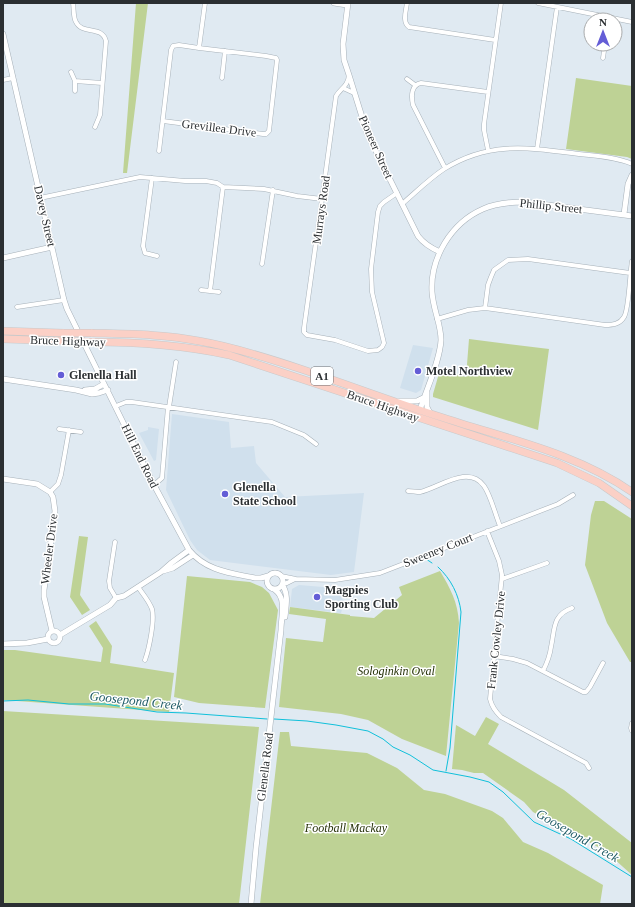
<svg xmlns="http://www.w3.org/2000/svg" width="635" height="907" font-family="'Times New Roman',serif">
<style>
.built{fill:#d0e0ed}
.green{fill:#bed295}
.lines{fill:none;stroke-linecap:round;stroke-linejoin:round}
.stream{stroke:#10c0da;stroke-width:1}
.minor-casing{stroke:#a7b1b9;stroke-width:5}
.tertiary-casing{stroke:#a7b1b9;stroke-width:6}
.trunk-casing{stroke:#c8c9ca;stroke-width:8}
.minor{stroke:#fff;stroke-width:4}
.tertiary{stroke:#fff;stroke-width:5}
.trunk{stroke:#fbd0c6;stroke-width:7}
.trunk-bridge-casing{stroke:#c8c9ca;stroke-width:8;stroke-linecap:butt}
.trunk-bridge{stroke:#fbd0c6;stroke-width:7}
.poi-dot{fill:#645dd6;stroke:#fff;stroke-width:1.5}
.labels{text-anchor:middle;stroke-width:3;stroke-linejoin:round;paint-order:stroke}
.shield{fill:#fff;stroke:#6b6d70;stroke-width:1}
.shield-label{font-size:11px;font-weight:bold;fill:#2b2f32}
.street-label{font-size:12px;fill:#2b2f32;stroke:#fff}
.poi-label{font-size:12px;font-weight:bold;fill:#2b2f32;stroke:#fff;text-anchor:start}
.park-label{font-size:12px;font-style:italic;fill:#28330a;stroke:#fff}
.water-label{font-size:13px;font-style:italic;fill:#1f5b66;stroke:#fff}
</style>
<rect width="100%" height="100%" fill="#e0eaf2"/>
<path class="built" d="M413 345 433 348 421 390 416 393 400 388Z
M172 414 229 422 231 448 254 446 256 463 285 497 364 493 354 572 331 575 210 560 197 550 190 540 166 490Z
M148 427 159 429 156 460 154 461 139 433 148 430Z
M299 585 335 588 344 602 341 613 290 607 292 589Z"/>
<path class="green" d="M136 3H148L127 173H123Z
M576 78 632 86V159L627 157 566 149Z
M469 339 549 349 538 430 433 397V394L440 370 466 377Z
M595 501H604L632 519V662H630L607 623 585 565 591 515Z
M79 536 88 537 80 595 90 610 82 615 70 597Z
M440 571C450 588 458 602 459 623L446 756 402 739 368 720 341 714 279 707 286 638 323 642 326 619 289 614 290 607 350 615V616L374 618 402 595 399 587Z
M187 576 250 582 262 587 269 593 278 610 265 708 199 703 174 697Z
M96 621 112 646 110 663 174 673 169 712 3 700V650H15L101 662 103 648 89 626Z
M3 711 259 727 239 904H3Z
M486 717 499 724 488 744 564 790 632 843V875L613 858 598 847 533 812 524 802 483 773H474L462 770 452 769 456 725 475 736Z
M280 732H289L291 746 367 753 397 768 424 790 445 794 492 811 503 818 523 842 548 853 603 885 600 904H260Z"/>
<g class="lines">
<path class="stream" d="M426 559 432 563
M438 567C451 579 459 595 461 612L450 748 446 771
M3 701 28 700 69 704H105L157 712 186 713 267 719
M274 719 307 721 336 725 368 731 383 739 393 747 410 755 433 770 470 777 489 782 503 792 534 822 571 839 632 877"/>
<g class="minor-casing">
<path id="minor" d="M73 3C74 9 73 17 76 22 82 35 102 25 106 41L100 115 95 127
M407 3C406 11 402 22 409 27L495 40
M538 3 632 22
M603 58 605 44
M71 72 75 81 102 83
M349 75C348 86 341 88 336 96L322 199 304 328V332L307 335 335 340 368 351 378 350 382 347 384 343 372 292 371 269 378 212 380 206 384 202 397 193
M222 78 225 51
M407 79 415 85
M3 80 13 78
M343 88 354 93
M75 91V81
M163 121 263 134H266L269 131 277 60 276 58 266 56 199 48 205 3
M537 149 557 7
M488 150 484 130V124L501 3
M159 151 171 50 173 46 179 45 199 48
M445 168 413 105C411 96 411 85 421 83L488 92
M152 178 143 246 145 253 157 256
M40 198 140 177 185 181H206L217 183 223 187 264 189 297 196 322 199
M402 204C416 192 429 179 444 169 487 142 525 147 572 153 591 156 614 156 632 164
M262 264 273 190
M201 290 219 292
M210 291 223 187
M17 307 64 300
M485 308 488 285 491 277 494 270 508 260 528 259 630 273
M437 319 468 310 485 308 605 325C613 325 620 324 624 317 629 310 630 271 632 261
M116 406 126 402H132L272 422 304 435 316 444
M169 407 176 362
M59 429 81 432
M154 485 162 478 168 407
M408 491C412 491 416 492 420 492 439 488 468 464 484 486 491 496 495 514 500 526
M50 492 58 484 61 475 69 430
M487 531 499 561 502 575 490 699C492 707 495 711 501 717L586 763 589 768
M115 542 109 581 110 588 116 598
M281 576 296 579 335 580 380 573 558 504 573 495
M502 579 547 563
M283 584 287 583 295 579
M138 587C143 594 149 601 152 609 155 620 149 649 145 660
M494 656 513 659 527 663 583 692H586L590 687 603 663
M543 671C547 663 550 655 551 647 555 629 552 615 572 608
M632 723 631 728 632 731"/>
</g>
<g class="tertiary-casing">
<path id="tertiary" d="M334 3 347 5
M348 3 343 44 344 60 349 75 367 133 418 236C424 244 431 248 440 252
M3 34 64 300 67 309 154 485 189 550C206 571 231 573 255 578H261L268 576
M624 214 628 184 632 175
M3 258 52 247
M3 379 76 390 92 394 99 393 108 390
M85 390 95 389 104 384
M427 392V407L430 413
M398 401H417L423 398
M420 410C426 390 440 361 441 340 441 324 433 309 432 292 430 258 451 223 483 209 496 203 510 202 525 202L632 216
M3 479 37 484 50 492 53 497 55 511 44 590V597L52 631
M163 571 173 568 193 555
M267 581a8 8 0 1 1 16 0a8 8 0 1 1-16 0Z
M282 585C289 593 286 607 285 617
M48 637a6 6 0 1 1 12 0a6 6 0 1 1-12 0Z
M60 635 110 605 116 598 124 596 161 572 170 564 189 550
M3 644 27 643 48 639
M251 904 256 848 281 630C281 617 287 598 275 590"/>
</g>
<g class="trunk-casing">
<path id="trunk" d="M3 331 64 333
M91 333C127 334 164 334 199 341 234 347 268 358 301 369 349 385 396 403 444 418 508 439 576 453 632 492
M3 339 64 341
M92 342C140 342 182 345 229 355L557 463 599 483 632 506"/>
</g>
<use href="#minor" class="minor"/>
<use href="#tertiary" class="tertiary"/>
<use href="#trunk" class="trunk"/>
<g class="trunk-bridge-casing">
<path id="trunk-bridge" d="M64 333H91
M64 341 92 342"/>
</g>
<use href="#trunk-bridge" class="trunk-bridge"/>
</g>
<g class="poi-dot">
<circle cx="418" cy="371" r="4"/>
<circle cx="61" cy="375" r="4"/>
<circle cx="225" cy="494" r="4"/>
<circle cx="317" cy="597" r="4"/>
</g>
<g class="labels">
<rect class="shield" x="311" y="367" width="22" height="18" rx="3"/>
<g class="shield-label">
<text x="322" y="380">A1</text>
</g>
<g class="street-label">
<text transform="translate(219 128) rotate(7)" y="4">Grevillea Drive</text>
<text transform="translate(376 147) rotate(66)" y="4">Pioneer Street</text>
<text transform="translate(551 206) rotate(6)" y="4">Phillip Street</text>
<text transform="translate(321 210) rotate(-82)" y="4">Murrays Road</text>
<text transform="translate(45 216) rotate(77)" y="4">Davey Street</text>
<text transform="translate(68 341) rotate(2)" y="4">Bruce Highway</text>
<text transform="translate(383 406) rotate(19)" y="4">Bruce Highway</text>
<text transform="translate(140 456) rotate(64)" y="4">Hill End Road</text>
<text transform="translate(49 549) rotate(-83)" y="4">Wheeler Drive</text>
<text transform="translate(438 550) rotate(-22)" y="4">Sweeney Court</text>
<text transform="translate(496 640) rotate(-84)" y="4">Frank Cowley Drive</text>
<text transform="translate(265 767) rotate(-83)" y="4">Glenella Road</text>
</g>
<g class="poi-label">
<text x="426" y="375">Motel Northview</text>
<text x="69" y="379">Glenella Hall</text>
<text x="233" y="491">Glenella<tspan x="233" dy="14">State School</tspan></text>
<text x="325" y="594">Magpies<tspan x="325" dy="14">Sporting Club</tspan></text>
</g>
<g class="park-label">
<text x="396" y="675">Sologinkin Oval</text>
<text x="346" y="832">Football Mackay</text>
</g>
<g class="water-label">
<text transform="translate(136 700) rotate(6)" y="5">Goosepond Creek</text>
<text transform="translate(578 835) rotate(30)" y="5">Goosepond Creek</text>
</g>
</g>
<rect width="635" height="907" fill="none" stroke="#2b2f32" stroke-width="8"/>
<g transform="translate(603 32)"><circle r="19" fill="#ffffff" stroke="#aaacad"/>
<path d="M0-3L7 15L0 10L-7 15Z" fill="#645dd6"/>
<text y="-6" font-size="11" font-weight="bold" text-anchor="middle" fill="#2b2f32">N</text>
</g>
</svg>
